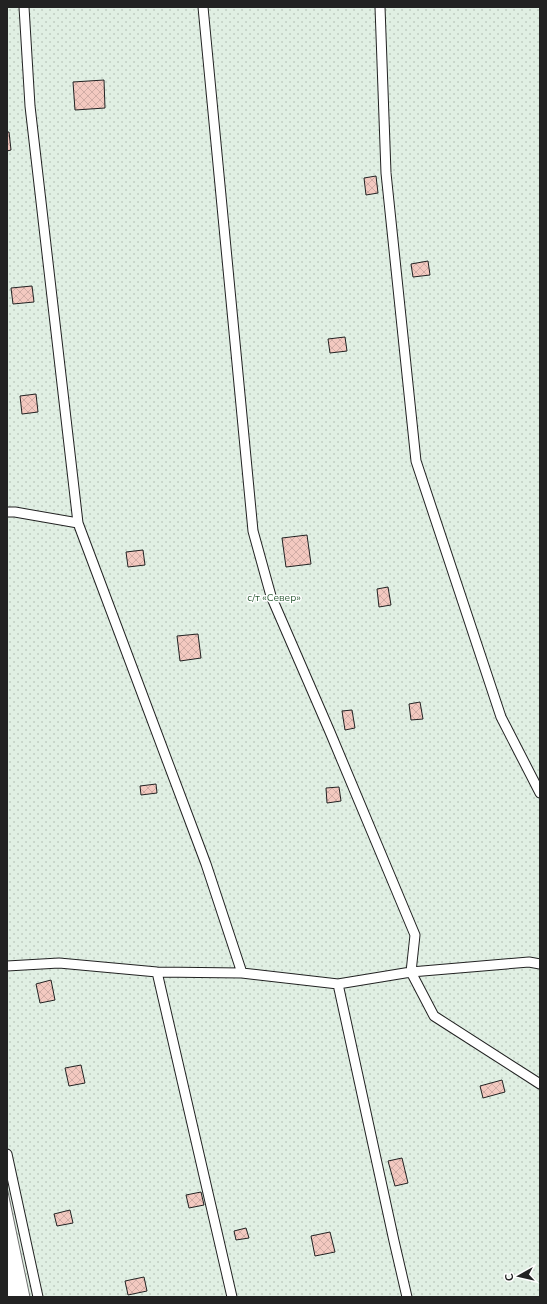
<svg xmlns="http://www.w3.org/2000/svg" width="547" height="1304" font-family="Mulish,sans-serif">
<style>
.garden{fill:url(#garden-dots);stroke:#6f6f6f}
.building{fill:url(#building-cross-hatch);stroke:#222}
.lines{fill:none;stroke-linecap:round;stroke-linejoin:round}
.lane-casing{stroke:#222;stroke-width:11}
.lane{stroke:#fff;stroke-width:9}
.labels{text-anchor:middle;stroke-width:3;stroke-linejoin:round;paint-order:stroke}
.park-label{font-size:10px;fill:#2f5e38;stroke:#fff}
</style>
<defs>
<pattern id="garden-dots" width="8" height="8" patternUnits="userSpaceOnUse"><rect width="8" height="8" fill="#e0efe3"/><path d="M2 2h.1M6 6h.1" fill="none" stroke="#c0cdc2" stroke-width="1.8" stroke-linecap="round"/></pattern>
<pattern id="building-cross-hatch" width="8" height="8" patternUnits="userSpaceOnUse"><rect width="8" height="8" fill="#f3c9c0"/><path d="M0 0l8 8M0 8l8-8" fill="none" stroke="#d0aca5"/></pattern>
</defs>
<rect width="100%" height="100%" fill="#fff"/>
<path class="garden" d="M7 7H540V1297H30L7 1187Z"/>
<path class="building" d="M104 80 105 108 75 110 73 82Z
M7 132H9L11 150 7 151Z
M376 176 378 193 366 195 364 178Z
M428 261 430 275 413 277 411 264Z
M32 286 34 302 13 304 11 288Z
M345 337 347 351 330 353 328 339Z
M36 394 38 412 22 414 20 396Z
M307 535 311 564 286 567 282 538Z
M143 550 145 565 128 567 126 552Z
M388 587 391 605 379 607 377 589Z
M198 634 201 658 180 661 177 636Z
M420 702 423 719 411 720 409 704Z
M352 710 355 728 345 730 342 711Z
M156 784 157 793 141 795 140 786Z
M339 787 341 801 327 803 326 788Z
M51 980 55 1000 40 1003 36 984Z
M81 1065 85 1083 69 1086 65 1068Z
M502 1080 505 1092 483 1098 480 1086Z
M402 1158 408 1183 395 1186 388 1161Z
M201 1192 204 1205 189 1208 186 1195Z
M70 1210 73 1223 57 1226 54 1214Z
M246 1228 249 1238 236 1240 234 1231Z
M330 1232 335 1252 315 1256 311 1236Z
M144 1277 147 1291 128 1295 125 1281Z"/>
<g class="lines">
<g class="lane-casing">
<path id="lane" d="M24 7 30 106 78 523 206 864 242 973
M203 7 253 531 271 596 330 732 415 935 411 972 434 1016 540 1084
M380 7 386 173 416 461 501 717 540 793
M7 512H15L78 523
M7 966 59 963 157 972 242 973 338 984 411 972 529 962 540 964
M157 972 232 1297
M338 984 394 1241 407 1297
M7 1154 38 1297"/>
</g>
<use href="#lane" class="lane"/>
</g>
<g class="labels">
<g class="park-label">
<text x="274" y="601">с/т «Север»</text>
</g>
</g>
<rect width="547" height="1304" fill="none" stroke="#222222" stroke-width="16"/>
<g transform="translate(519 1276) rotate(262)" stroke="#ffffff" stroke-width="3" paint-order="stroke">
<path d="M0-3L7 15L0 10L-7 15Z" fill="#222222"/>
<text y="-6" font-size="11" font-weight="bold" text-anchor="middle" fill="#222222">С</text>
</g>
</svg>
